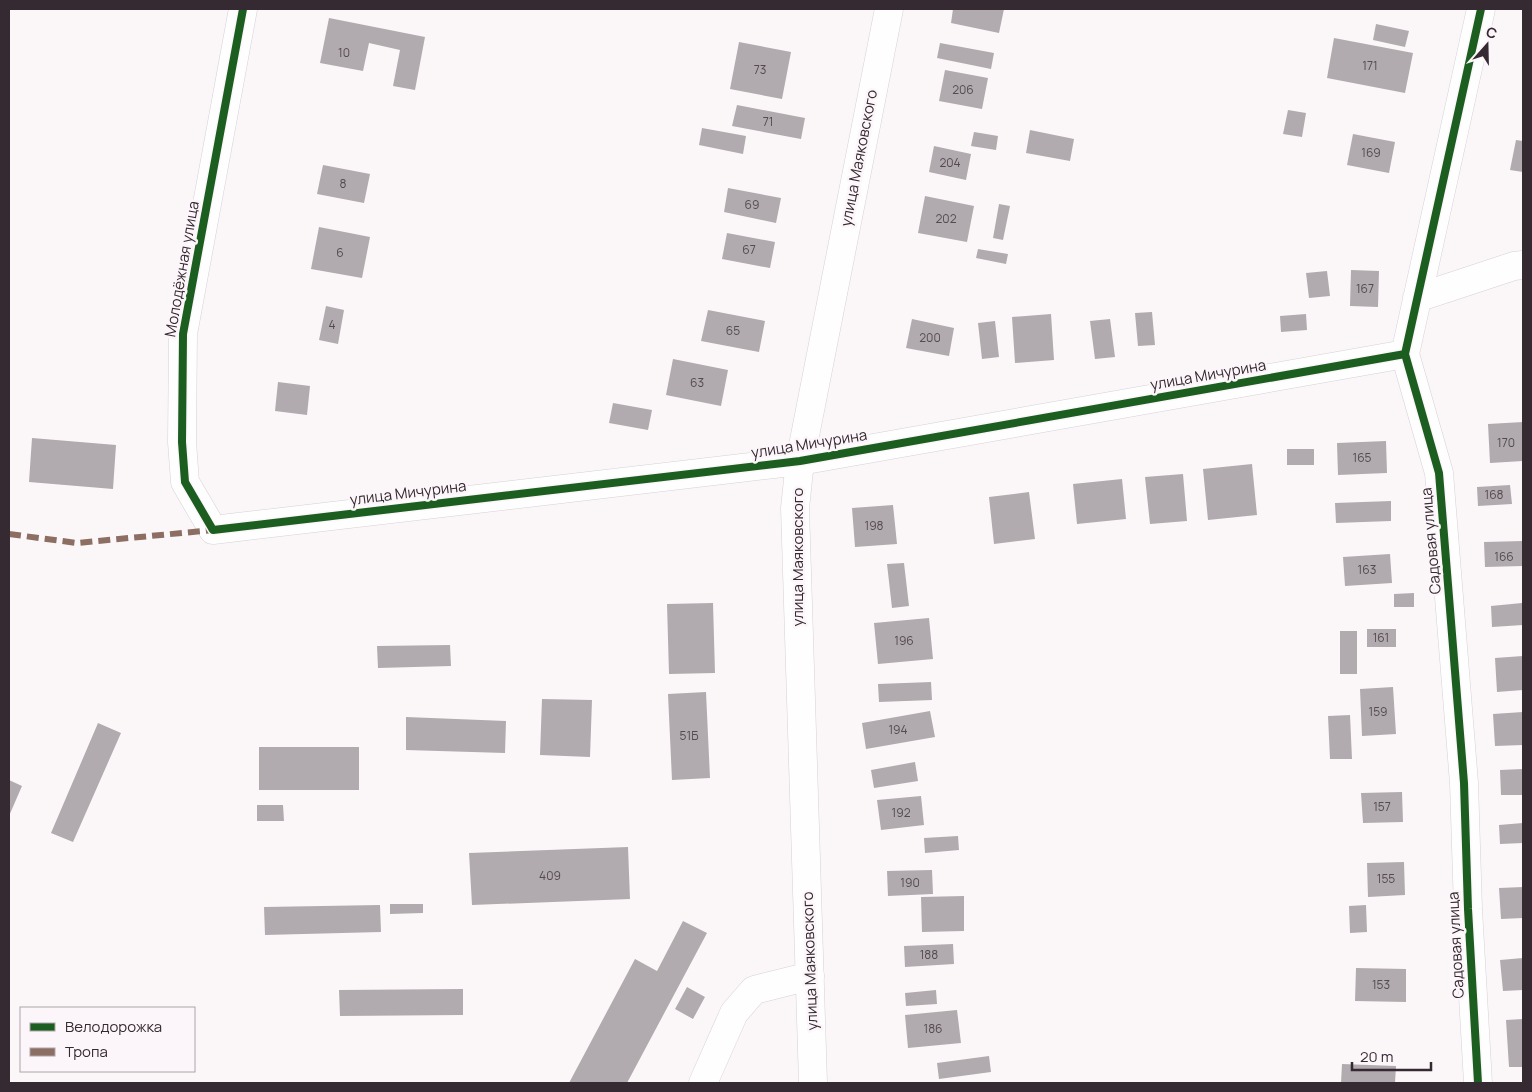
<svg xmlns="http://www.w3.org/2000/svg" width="1532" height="1092" font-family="Manrope,sans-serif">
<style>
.building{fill:#b1aaaf}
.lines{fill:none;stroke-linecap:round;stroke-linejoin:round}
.minor-casing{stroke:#d7d0d5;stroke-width:29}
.tertiary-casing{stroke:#d7d0d5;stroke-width:29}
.minor{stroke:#fefefe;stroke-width:28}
.tertiary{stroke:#fefefe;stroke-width:28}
.quiet{stroke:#8d6e63;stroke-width:6;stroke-dasharray:12 6;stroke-linecap:butt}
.cycleway-casing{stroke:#fcf6fa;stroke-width:11}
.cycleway{stroke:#1b5e20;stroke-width:8}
.labels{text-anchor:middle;stroke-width:5;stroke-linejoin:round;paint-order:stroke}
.number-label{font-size:12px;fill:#544a50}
.street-label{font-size:15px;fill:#352a31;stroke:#fcf6fa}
</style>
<rect width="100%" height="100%" fill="#fbf7f9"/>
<path class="building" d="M953 9H1004L999 33 951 23Z
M329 18 425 37 415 90 393 86 400 50 369 43 363 71 320 63Z
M1376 24 1409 31 1405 47 1373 40Z
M1334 38 1413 53 1405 93 1327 78Z
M739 42 791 52 782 99 730 89Z
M940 43 994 53 991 69 937 58Z
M945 70 988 78 982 109 939 101Z
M737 105 805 118 801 139 732 126Z
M1288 110 1306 113 1302 137 1283 134Z
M702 128 746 136 743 154 699 145Z
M1030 130 1074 139 1070 161 1026 153Z
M974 132 998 136 996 150 971 146Z
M1353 134 1395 142 1389 173 1347 165Z
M1516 140 1523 141V172L1510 170Z
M934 146 971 154 966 180 929 172Z
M323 165 370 174 364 203 317 194Z
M728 188 781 198 776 223 724 212Z
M925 196 974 206 967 242 918 233Z
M999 204 1010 206 1003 240 993 238Z
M319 227 370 237 362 278 311 269Z
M727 233 775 242 770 268 722 259Z
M978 249 1008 254 1006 264 976 258Z
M1351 270 1379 271 1378 307 1350 306Z
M1327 271 1330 296 1309 298 1306 273Z
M326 306 344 310 338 344 319 340Z
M708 310 765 321 759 352 701 341Z
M1152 312 1155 345 1138 346 1135 313Z
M1051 314 1054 360 1015 363 1012 317Z
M1306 314 1307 330 1281 332 1280 316Z
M912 319 954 328 949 356 906 348Z
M1110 319 1115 357 1095 359 1090 321Z
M995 321 999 357 982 359 978 323Z
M673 359 728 370 721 406 666 395Z
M278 382 310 386 307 415 275 411Z
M613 403 652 410 648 430 609 423Z
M1523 422V461L1490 463 1488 424Z
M32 438 116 445 113 489 29 482Z
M1386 441 1387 473 1338 475 1337 443Z
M1287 449H1314V465H1287Z
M1252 464 1257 515 1208 520 1203 469Z
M1183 474 1187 521 1150 524 1145 477Z
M1122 479 1126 519 1077 524 1073 484Z
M1510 485 1512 504 1478 506 1477 487Z
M1029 492 1035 539 994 544 989 497Z
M1391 501V521L1336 523 1335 503Z
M893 505 897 544 855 547 852 508Z
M1523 541V566L1485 567 1484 542Z
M1390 554 1392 583 1345 586 1343 557Z
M904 563 909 606 892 608 887 564Z
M1414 593V607H1394V594Z
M713 603 715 673 669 674 667 604Z
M1522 603 1523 625 1492 627 1491 606Z
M929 618 933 659 878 664 874 623Z
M1367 629H1396V647H1367Z
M1340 631H1357V674H1340Z
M450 645 451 666 378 668 377 646Z
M1523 656V690L1497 692 1495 658Z
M931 682 932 700 879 702 878 684Z
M1393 687 1396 734 1362 736 1360 689Z
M706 692 710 778 672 780 668 694Z
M542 699 592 700 590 757 540 755Z
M930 711 935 737 866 749 862 723Z
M1523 712V745L1495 746 1493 714Z
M1350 715 1352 759H1330L1328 716Z
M406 717 506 721 505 753 406 750Z
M98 723 121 733 73 842 51 833Z
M259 747H359V790H259Z
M915 762 918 781 874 788 871 770Z
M1523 769V795H1501L1500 770Z
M9 780 22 786 9 816Z
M1402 792 1403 822 1363 823 1361 793Z
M921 796 924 825 881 830 877 800Z
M257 805H283L284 821H257Z
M1523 823V843L1500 844 1499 825Z
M958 836 959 850 925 853 924 838Z
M628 847 630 899 472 905 469 853Z
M1404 862 1405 895 1368 897 1367 863Z
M932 870 933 894 888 896 887 871Z
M1523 887V918L1501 919 1499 888Z
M964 896V931L922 932 921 897Z
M390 904H423V913L390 914Z
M380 905 381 932 265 935 264 907Z
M1366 905 1367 932 1350 933 1349 906Z
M683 921 707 933 627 1083H569L635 959 657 971Z
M953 944 954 964 905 967 904 946Z
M1523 958V990L1503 991 1500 960Z
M1356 968 1406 969V1002L1355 1001Z
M687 987 705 997 693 1019 675 1009Z
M463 989V1015L340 1016 339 990Z
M936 990 937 1004 906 1006 905 993Z
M957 1010 961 1043 908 1048 905 1015Z
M1523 1019V1067H1509L1506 1020Z
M989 1056 991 1072 939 1079 937 1063Z
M1342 1064 1396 1066 1395 1083H1341Z"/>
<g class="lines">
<g class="minor-casing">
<path id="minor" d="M243 9 183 334 182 442 185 482 213 530 800 461 1405 354
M1417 298 1514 266 1523 265
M703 1083 734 1013 754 990 810 976
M1478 1083 1468 909 1464 783 1439 473 1405 354 1481 9"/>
</g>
<g class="tertiary-casing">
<path id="tertiary" d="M813 1083 795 508 800 461 889 9"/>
</g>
<use href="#minor" class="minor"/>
<use href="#tertiary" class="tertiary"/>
<path class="quiet" d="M9 534 77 543 213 530"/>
<g class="cycleway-casing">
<path id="cycleway" d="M243 9 183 334 182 442 185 482 213 530 800 461 1405 354
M1478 1083 1468 909 1464 783 1439 473 1405 354 1481 9"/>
</g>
<use href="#cycleway" class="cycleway"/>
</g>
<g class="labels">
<g class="number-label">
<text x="344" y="57">10</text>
<text x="1370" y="70">171</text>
<text x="760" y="74">73</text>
<text x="963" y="94">206</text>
<text x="768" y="126">71</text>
<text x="1371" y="157">169</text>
<text x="950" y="167">204</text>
<text x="343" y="188">8</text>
<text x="752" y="209">69</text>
<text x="946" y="223">202</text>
<text x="749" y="254">67</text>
<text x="340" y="257">6</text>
<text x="1365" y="293">167</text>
<text x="332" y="329">4</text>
<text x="733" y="335">65</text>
<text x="930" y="342">200</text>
<text x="697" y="387">63</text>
<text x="1506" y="447">170</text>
<text x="1362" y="462">165</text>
<text x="1494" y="499">168</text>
<text x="874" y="530">198</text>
<text x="1504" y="561">166</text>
<text x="1367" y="574">163</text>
<text x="1381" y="642">161</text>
<text x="904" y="645">196</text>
<text x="1378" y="716">159</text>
<text x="898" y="734">194</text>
<text x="689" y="740">51Б</text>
<text x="1382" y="811">157</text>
<text x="901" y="817">192</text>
<text x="550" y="880">409</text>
<text x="1386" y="883">155</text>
<text x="910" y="887">190</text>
<text x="929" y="959">188</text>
<text x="1381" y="989">153</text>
<text x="933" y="1033">186</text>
</g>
<g class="street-label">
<text transform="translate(859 158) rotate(-79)" y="5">улица Маяковского</text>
<text transform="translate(182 269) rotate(-80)" y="5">Молодёжная улица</text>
<text transform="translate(1208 375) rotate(-10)" y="5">улица Мичурина</text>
<text transform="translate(809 444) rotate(-9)" y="5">улица Мичурина</text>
<text transform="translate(408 493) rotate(-7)" y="5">улица Мичурина</text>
<text transform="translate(1431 541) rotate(-95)" y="5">Садовая улица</text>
<text transform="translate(798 557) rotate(-90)" y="5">улица Маяковского</text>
<text transform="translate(1456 945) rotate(-93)" y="5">Садовая улица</text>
<text transform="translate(810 961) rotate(-92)" y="5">улица Маяковского</text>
</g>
</g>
<rect width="1532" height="1092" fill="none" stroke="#352a31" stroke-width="20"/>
<rect x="20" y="1007" width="175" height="65" fill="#fcf6fa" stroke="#aca4aa"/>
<rect x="30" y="1023" width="25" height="8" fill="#1b5e20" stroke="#aca4aa"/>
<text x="65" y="1032" font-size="15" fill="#352a31">Велодорожка</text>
<rect x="30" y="1048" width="25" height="8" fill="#8d6e63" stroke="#aca4aa"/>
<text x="65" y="1057" font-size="15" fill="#352a31">Тропа</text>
<g transform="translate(1487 45) rotate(20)" stroke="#fcf6fa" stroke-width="4" paint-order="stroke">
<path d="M0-4L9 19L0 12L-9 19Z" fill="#352a31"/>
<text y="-8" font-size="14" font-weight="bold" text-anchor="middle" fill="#352a31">С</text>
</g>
<path d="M1352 1062v8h79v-8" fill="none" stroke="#352a31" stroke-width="2.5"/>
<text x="1360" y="1062" font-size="15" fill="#352a31" stroke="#fcf6fa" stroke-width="4" paint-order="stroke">20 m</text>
</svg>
